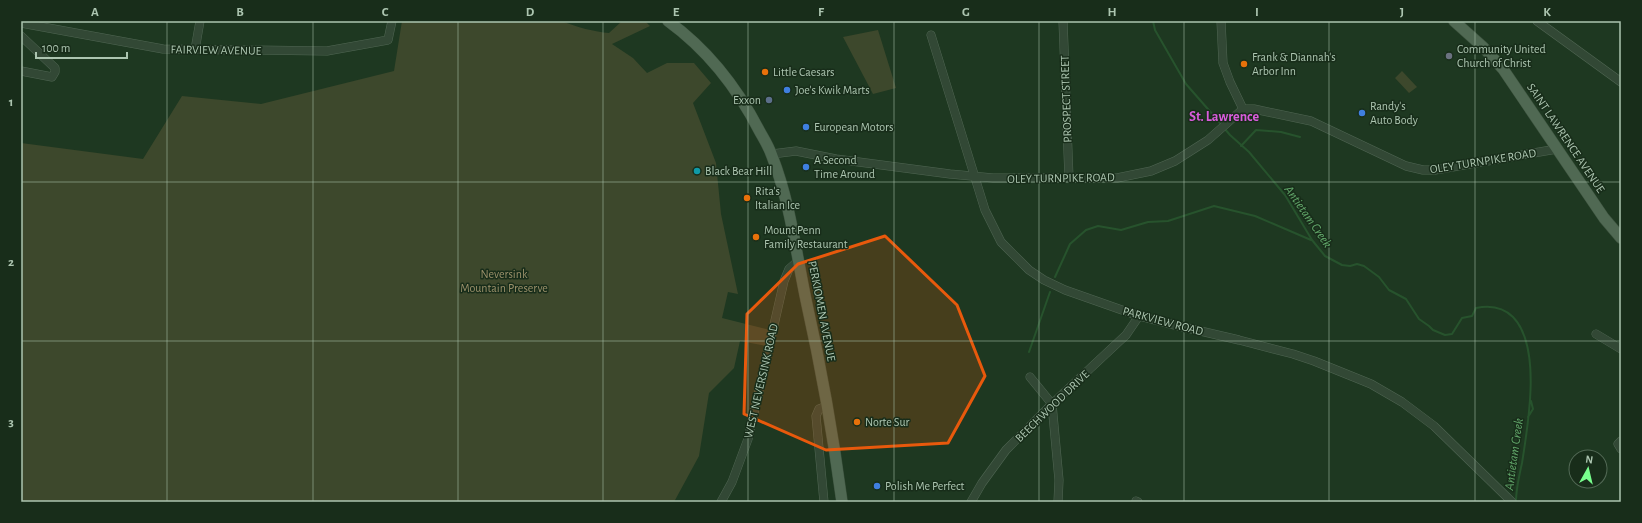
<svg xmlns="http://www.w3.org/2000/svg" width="1642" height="523" font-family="'Alegreya Sans',sans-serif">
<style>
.green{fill:#3d482c}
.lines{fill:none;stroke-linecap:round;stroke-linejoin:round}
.stream{stroke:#27532d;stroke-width:2}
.minor-casing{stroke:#506653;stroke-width:9}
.major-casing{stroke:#3c523e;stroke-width:12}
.minor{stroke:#324835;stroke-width:8}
.major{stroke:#506953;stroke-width:11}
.marked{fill:#e8590c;fill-opacity:0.2;stroke:#e8590c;stroke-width:3;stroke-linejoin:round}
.grid{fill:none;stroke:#acc5b0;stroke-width:1;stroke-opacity:0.55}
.worship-dot{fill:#6b7280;stroke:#182d1a;stroke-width:1.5}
.food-dot{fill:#e8710a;stroke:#182d1a;stroke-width:1.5}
.shop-dot{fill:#3f7fe0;stroke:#182d1a;stroke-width:1.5}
.service-dot{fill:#5c6f8a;stroke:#182d1a;stroke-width:1.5}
.culture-dot{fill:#0f9aa8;stroke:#182d1a;stroke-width:1.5}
.labels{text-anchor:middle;stroke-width:3;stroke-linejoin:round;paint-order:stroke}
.poi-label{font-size:12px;fill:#acc5b0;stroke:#182d1a;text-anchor:start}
.street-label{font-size:12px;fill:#acc5b0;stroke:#182d1a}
.park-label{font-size:12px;fill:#9c916b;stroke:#182d1a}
.water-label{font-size:13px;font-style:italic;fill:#62a76a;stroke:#182d1a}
.quarter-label{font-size:14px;font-weight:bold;fill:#d85cdb;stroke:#182d1a}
.neatline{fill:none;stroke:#acc5b0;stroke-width:1.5}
.grid-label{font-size:13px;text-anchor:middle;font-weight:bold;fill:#acc5b0}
</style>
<rect width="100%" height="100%" fill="#1e3821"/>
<path class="green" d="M402 21H562C576 27 595 32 609 33L622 21H645L650 26 612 44 633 58 647 73 667 63H694L711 83 693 103 716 163 721 214 738 294 728 292 722 318 770 330 766 346 740 341 734 368 709 393 699 456 674 502H21V143L143 159 182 96 261 104 394 71Z
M878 30 896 88 873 94 843 37Z
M1402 71 1417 87 1409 93 1395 78Z"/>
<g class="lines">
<path class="stream" d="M1153 21 1155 30 1186 84 1221 124
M1224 128 1230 135 1249 152 1285 195 1312 240 1325 256 1342 265 1350 266 1357 264 1364 266 1379 277 1389 290 1406 299 1419 319 1429 326 1433 330 1445 335 1452 334 1462 318 1472 316 1476 308C1490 305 1503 307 1513 317 1542 347 1528 425 1522 463 1519 476 1516 489 1516 502
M1241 146 1256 130 1281 132 1300 137
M1055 277 1070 244 1086 230 1098 226 1121 230 1148 222 1168 221 1214 206 1255 216 1311 240
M1029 352 1050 292
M1528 417 1533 409 1531 401"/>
<g class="minor-casing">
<path id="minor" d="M1063 21 1069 178
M1221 21 1223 63 1230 82 1243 109
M1537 21 1621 82
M21 23 163 49 327 51 388 40 392 21
M931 35 985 210 1001 242 1029 270 1044 280 1065 290 1139 316 1166 323 1239 340 1293 354 1314 361 1371 384 1402 402 1434 426 1512 502
M21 36 55 68V72L52 77 21 71
M195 50 200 21
M772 154 796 151 836 159 950 174 993 178H1117L1151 171 1175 161 1208 140 1243 109H1254L1311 121 1406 166 1423 170H1435L1557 149
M1596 334 1621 349
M1030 377 1052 404 1059 480 1058 502
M1621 441 1618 444 1621 449
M1136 501 1138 502
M721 502 732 482 748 439 784 281 789 269 798 261
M824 502 816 416 819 409 827 406
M971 502 982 483 1006 450 1052 404 1126 335 1139 316"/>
</g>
<g class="major-casing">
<path id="major" d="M668 21C708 50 738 89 760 132 764 139 769 147 772 156 790 202 796 252 806 300 821 367 833 434 842 502
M1454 21 1483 47 1503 69 1604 218 1621 238"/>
</g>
<use href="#minor" class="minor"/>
<use href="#major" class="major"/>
</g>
<path class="marked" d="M885 236 957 305 985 376 948 443 826 450 744 414 747 314 798 264Z"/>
<path class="grid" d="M167 21V502M313 21V502M458 21V502M603 21V502M748 21V502M894 21V502M1039 21V502M1184 21V502M1329 21V502M1475 21V502M21 182H1621M21 341H1621"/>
<circle class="worship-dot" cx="1449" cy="56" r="4"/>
<g class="food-dot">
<circle cx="1244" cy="64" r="4"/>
<circle cx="765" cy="72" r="4"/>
<circle cx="747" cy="198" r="4"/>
<circle cx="756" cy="237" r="4"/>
<circle cx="857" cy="422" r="4"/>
</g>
<g class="shop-dot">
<circle cx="787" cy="90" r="4"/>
<circle cx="1362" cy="113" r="4"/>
<circle cx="806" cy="127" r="4"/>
<circle cx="806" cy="167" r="4"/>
<circle cx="877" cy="486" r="4"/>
</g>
<circle class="service-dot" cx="769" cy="100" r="4"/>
<circle class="culture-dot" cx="697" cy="171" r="4"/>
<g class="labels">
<g class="poi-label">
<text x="1457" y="53">Community United<tspan x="1457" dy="14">Church of Christ</tspan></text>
<text x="1252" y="61">Frank &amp; Diannah's<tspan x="1252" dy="14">Arbor Inn</tspan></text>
<text x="773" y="76">Little Caesars</text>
<text x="795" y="94">Joe's Kwik Marts</text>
<text x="761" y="104" text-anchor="end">Exxon</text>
<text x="1370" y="110">Randy's<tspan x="1370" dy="14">Auto Body</tspan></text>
<text x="814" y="131">European Motors</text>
<text x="814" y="164">A Second<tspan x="814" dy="14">Time Around</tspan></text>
<text x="705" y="175">Black Bear Hill</text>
<text x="755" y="195">Rita's<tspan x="755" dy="14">Italian Ice</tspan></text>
<text x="764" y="234">Mount Penn<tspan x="764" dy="14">Family Restaurant</tspan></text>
<text x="865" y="426">Norte Sur</text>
<text x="885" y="490">Polish Me Perfect</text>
</g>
<g class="street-label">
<text transform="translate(216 50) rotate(1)" y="4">FAIRVIEW AVENUE</text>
<text transform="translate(1066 99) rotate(-92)" y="4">PROSPECT STREET</text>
<text transform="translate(1566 138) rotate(56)" y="4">SAINT LAWRENCE AVENUE</text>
<text transform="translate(1483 161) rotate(-9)" y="4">OLEY TURNPIKE ROAD</text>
<text transform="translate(1061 178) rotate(-1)" y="4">OLEY TURNPIKE ROAD</text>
<text transform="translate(822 311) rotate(79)" y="4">PERKIOMEN AVENUE</text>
<text transform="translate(1163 321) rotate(15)" y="4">PARKVIEW ROAD</text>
<text transform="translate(761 381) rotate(-77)" y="4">WEST NEVERSINK ROAD</text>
<text transform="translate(1052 406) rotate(-44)" y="4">BEECHWOOD DRIVE</text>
</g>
<g class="park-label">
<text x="504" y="278">Neversink<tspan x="504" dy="14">Mountain Preserve</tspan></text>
</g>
<g class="water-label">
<text transform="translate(1309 216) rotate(55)" y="5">Antietam Creek</text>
<text transform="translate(1513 454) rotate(-82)" y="5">Antietam Creek</text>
</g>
<g class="quarter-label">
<text x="1224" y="121">St. Lawrence</text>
</g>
</g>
<rect width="1642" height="523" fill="none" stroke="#182d1a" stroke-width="44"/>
<g transform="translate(1588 469) rotate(8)"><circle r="19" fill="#182d1a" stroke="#536a56"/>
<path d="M0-3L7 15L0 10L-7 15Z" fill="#78fe8d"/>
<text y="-6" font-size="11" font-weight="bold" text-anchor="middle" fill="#acc5b0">N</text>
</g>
<path d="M36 52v6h91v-6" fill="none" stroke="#acc5b0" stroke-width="2"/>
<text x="42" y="52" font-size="12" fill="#acc5b0" stroke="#182d1a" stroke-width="3" paint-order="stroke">100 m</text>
<rect x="22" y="22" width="1598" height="479" class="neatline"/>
<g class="grid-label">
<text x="95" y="16">A</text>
<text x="240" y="16">B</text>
<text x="385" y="16">C</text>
<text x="530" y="16">D</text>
<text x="676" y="16">E</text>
<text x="821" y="16">F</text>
<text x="966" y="16">G</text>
<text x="1112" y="16">H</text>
<text x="1257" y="16">I</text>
<text x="1402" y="16">J</text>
<text x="1547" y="16">K</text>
<text x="11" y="106">1</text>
<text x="11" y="266">2</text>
<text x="11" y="426">3</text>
</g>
</svg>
